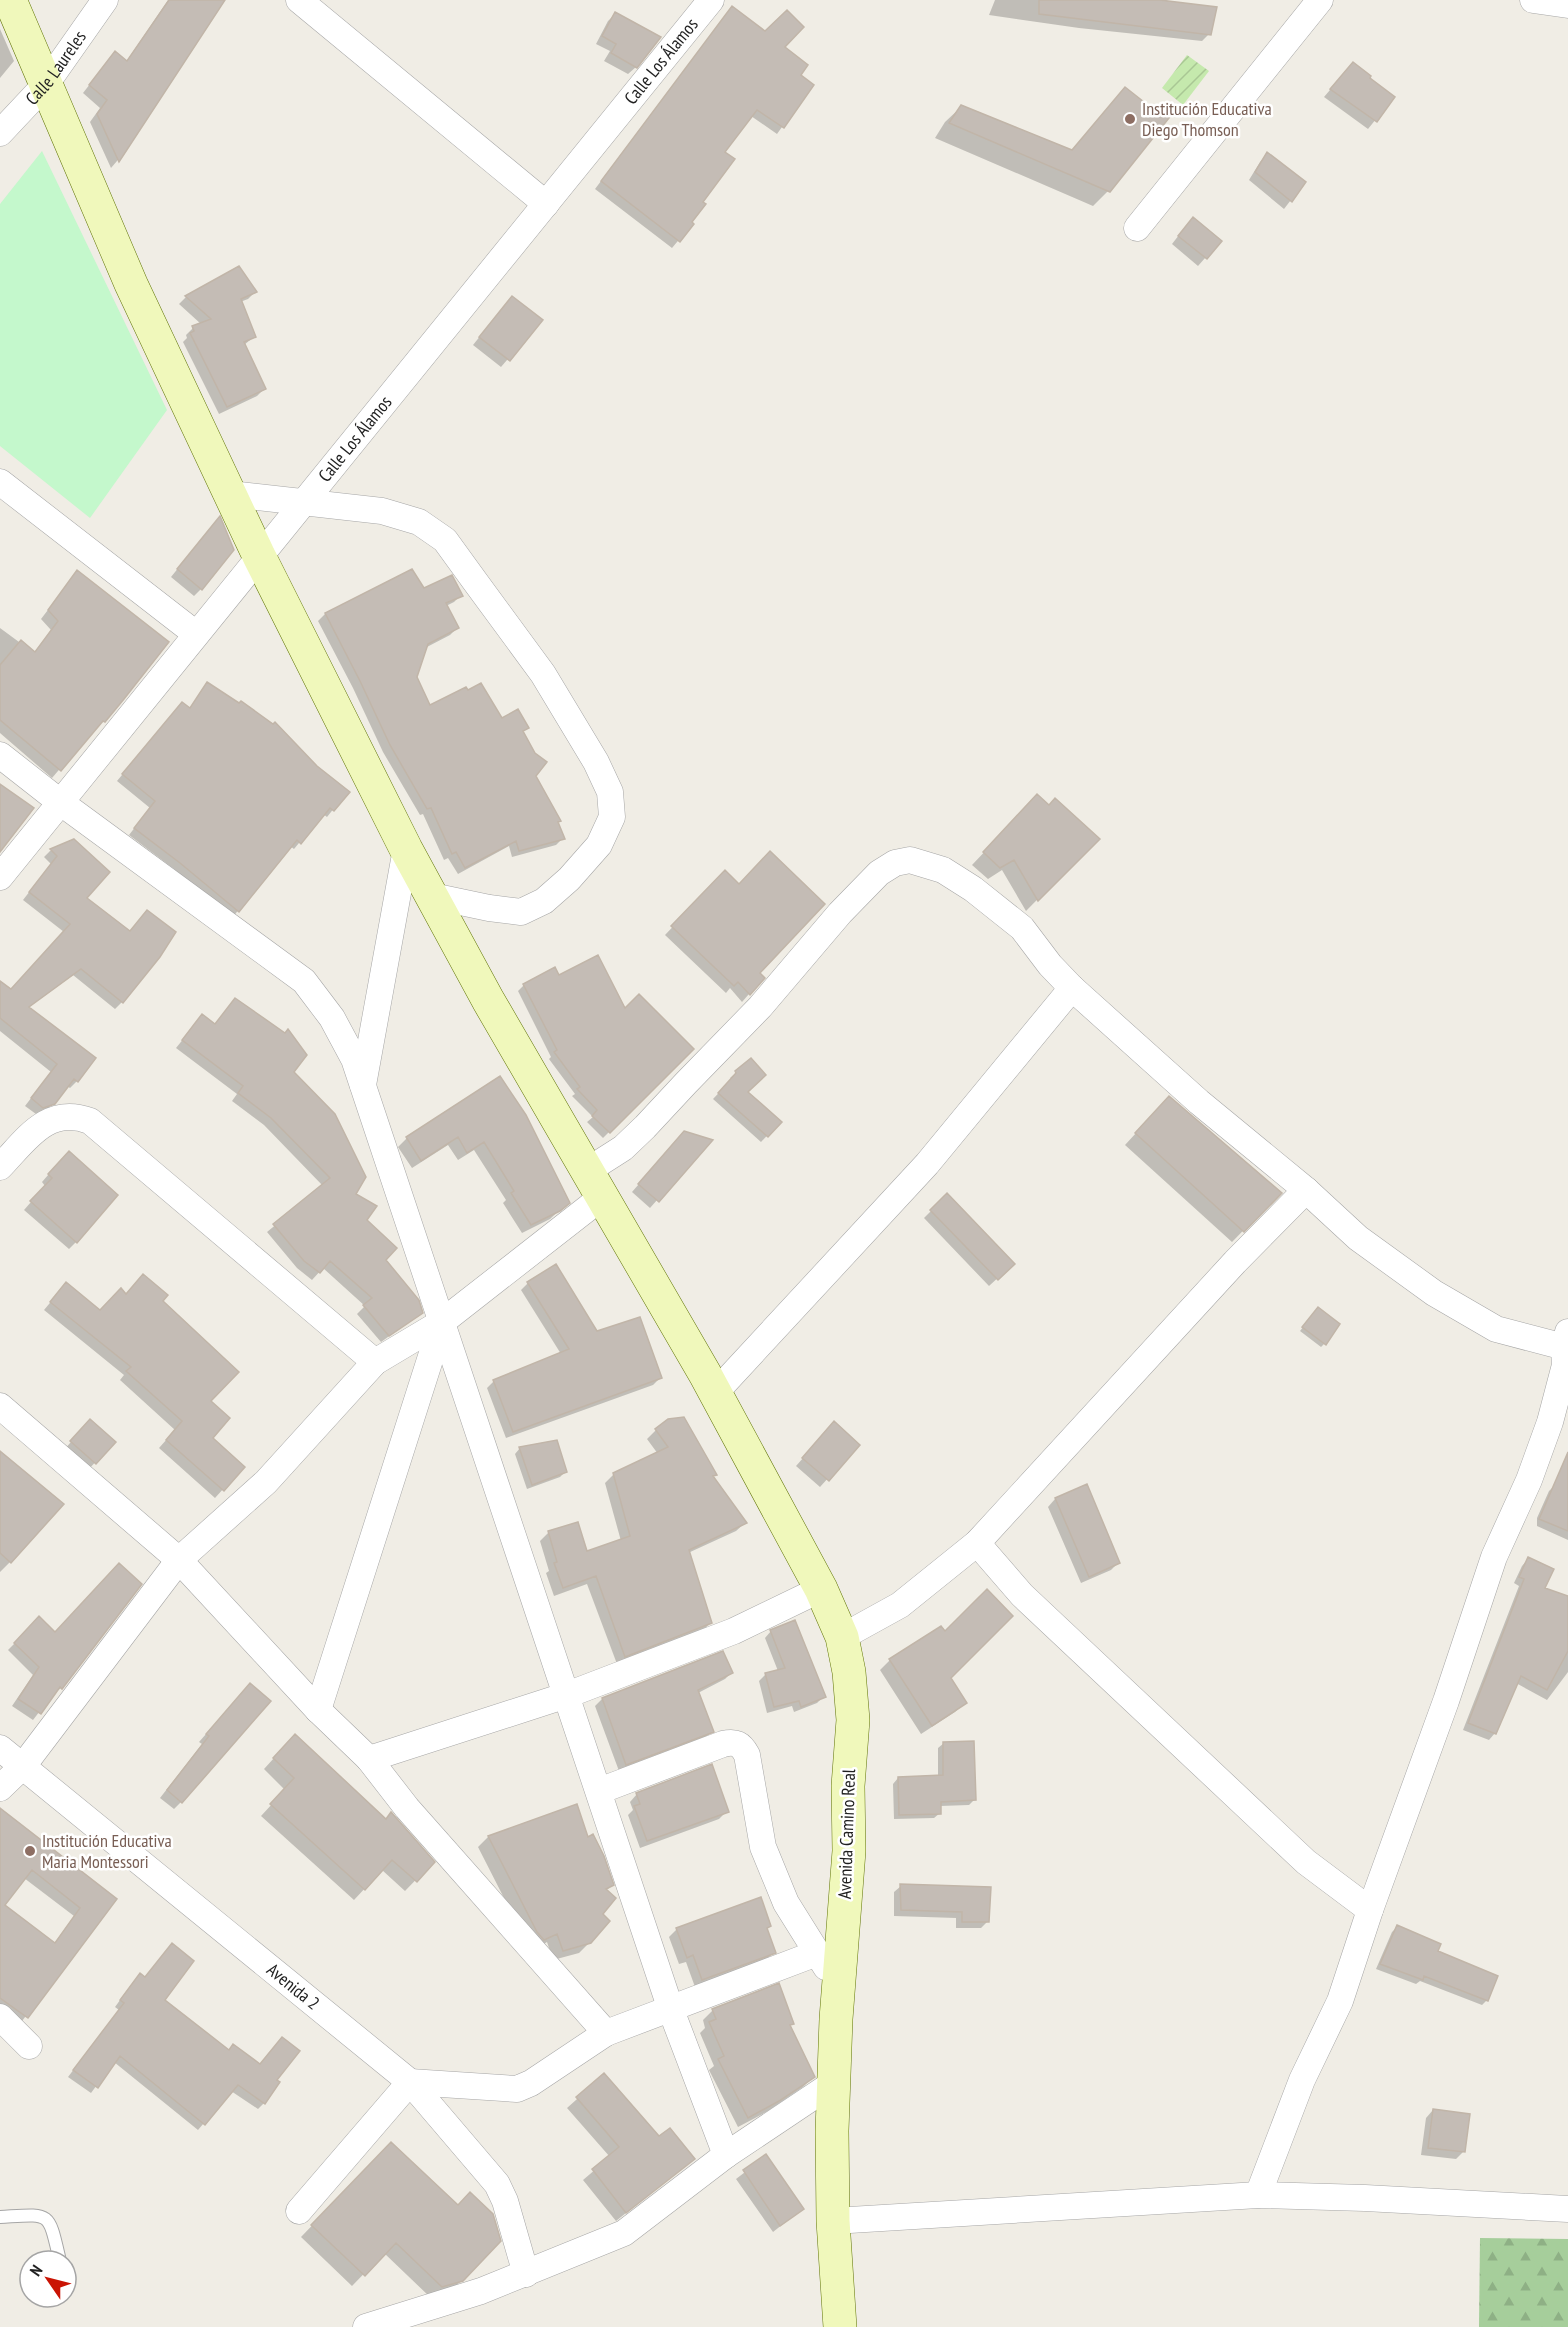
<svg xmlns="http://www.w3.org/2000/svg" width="1568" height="2327" font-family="'PT Sans Narrow',sans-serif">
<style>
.forest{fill:url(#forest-firs)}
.park{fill:#c4f8cc}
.garden{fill:url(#garden-furrows)}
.shadow{fill:#0003;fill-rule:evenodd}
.building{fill:#c4bcb5;stroke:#c1b5a8;stroke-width:1.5;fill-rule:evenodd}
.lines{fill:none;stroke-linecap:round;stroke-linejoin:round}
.lane-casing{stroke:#a6a6a6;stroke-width:14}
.street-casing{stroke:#a6a6a6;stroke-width:27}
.secondary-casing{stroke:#617507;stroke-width:34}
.lane{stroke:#fff;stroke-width:12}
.street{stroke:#fff;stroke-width:26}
.secondary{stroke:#f0f8bb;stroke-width:33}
.education-dot{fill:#8d6e63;stroke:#fff;stroke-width:2}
.labels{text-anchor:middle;stroke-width:5;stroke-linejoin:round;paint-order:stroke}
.street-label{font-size:18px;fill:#1f1f1f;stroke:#fff}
.education-label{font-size:18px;fill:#785e54;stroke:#fff;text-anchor:start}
</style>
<defs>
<pattern id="forest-firs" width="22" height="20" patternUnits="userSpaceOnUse" patternTransform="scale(1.5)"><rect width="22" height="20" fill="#a6ce9b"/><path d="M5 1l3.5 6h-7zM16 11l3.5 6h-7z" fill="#8eb085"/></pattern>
<pattern id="garden-furrows" width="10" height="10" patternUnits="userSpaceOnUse" patternTransform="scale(1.5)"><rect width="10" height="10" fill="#c5e9ad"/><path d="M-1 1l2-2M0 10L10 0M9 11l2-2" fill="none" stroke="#a9c794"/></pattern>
</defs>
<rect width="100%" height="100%" fill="#f0ede5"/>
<path class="forest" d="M1480 2238 1568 2239V2327H1479Z"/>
<path class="park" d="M42 151 167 410 90 518 0 446V204Z"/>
<path class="garden" d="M1187 55 1209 71 1183 105 1162 88Z"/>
<path class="shadow" d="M168 0H215L220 5 117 161 111 168 90 122 100 108 83 93 108 61 126 62Z
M995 0H1154L1209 34 1202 41 1079 28 989 15Z
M615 14 636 67 628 74 604 61 610 51 596 44 608 21Z
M726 15 783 47 799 75 812 85 777 134 751 116 723 152 701 202 690 222 692 224 672 248 595 189Z
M0 29 14 61 0 78Z
M1346 71 1368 79 1393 98 1368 129 1324 97Z
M1125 89 1108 191 1093 206 935 138 945 122 961 107 1071 151Z
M1267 154 1304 183 1284 209 1249 180 1260 162Z
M1186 226 1220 241 1198 266 1172 244Z
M239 268 255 292 248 299 240 302 255 336 244 345 264 389 257 396 219 414 183 342 187 338 186 335 193 328 201 324 179 304 186 297Z
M505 305 540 321 501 367 473 345Z
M212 526 201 589 194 596 171 577Z
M412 571 423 590 461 595 454 602 446 606 457 628 450 635 425 648 415 677 429 707 501 720 522 732 534 776 563 838 556 845 512 857 509 846 458 874 448 858 444 860 423 814 420 815 383 752 353 688 318 621 325 614Z
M77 572 166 642 103 721 94 729 52 778 0 733V628L34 653 51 630 41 619Z
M207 684 347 792 327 817 323 814 294 849 290 846 232 918 174 869 129 835 150 808 117 781 176 710 189 709Z
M1049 807 1097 839 1026 911 1002 870 988 879 972 865 1026 808Z
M74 841 84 898 129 932 122 1002 115 1009 73 975 27 1008 94 1059 77 1081 70 1088 67 1086 46 1111 36 1114 25 1106 51 1072 0 1031V982L11 991 64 932 23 900 51 864 44 857 50 851Z
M725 872 758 973 763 978 742 1002 730 988 726 993 665 935Z
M554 969 559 977 625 1010 692 1049 603 1138 587 1122 593 1117 572 1096 575 1094 549 1059 551 1057 518 991 524 985Z
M235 1000 292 1072 354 1194 384 1260 421 1313 381 1342 357 1314 365 1306 323 1268 312 1280 297 1268 267 1232 323 1186 264 1125 232 1101 237 1094 176 1048 202 1016 214 1025Z
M751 1060 746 1092 780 1122 761 1142 713 1099 732 1079 730 1078Z
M500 1078 568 1202 550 1219 522 1233 503 1203 506 1200 474 1150 458 1160 448 1145 412 1168 398 1147 407 1138Z
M1158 1109 1280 1193 1232 1242 1125 1145Z
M677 1140H710L650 1208 632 1192Z
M61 1160 76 1242 69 1249 24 1210 45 1186 42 1182Z
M947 1195 1013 1264 989 1286 924 1218Z
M528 1283 596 1333 660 1378 653 1385 506 1438 487 1388 494 1381 561 1354 521 1290Z
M59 1292 100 1312 126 1295 161 1302 209 1401 211 1438 243 1467 215 1498 159 1448 175 1430 120 1380 124 1375 44 1310Z
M1315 1312 1324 1344 1321 1347 1300 1331Z
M83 1428 114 1442 88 1470 64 1450Z
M656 1430 715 1474 712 1477 745 1523 736 1531 688 1553 710 1623 702 1632 617 1664 587 1584 554 1596 546 1573 549 1571 540 1541 549 1532 586 1553 621 1541 605 1483 614 1474 658 1454 647 1439Z
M827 1431 858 1445 820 1487 796 1466Z
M520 1448 565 1472 560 1477 527 1489 515 1454Z
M0 1453 10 1562 0 1572Z
M1555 1485 1568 1491V1540L1537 1526V1518L1549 1491Z
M1086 1486 1119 1562 1111 1570 1081 1583 1048 1507 1055 1499Z
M1528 1559 1543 1589 1568 1598V1672L1547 1700 1516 1683 1495 1733 1489 1740 1463 1730 1519 1586 1514 1583 1522 1566Z
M39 1619 61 1688 53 1694 33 1720 12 1706 33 1675 8 1650Z
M771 1631 824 1696 817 1703 794 1712 792 1706 767 1713 759 1681 766 1674 778 1671 765 1638Z
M722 1653 732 1672 725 1679 698 1693 712 1731 705 1738 619 1771 595 1706 602 1699Z
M890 1660 949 1678 965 1702 955 1712 921 1734 880 1670Z
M243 1692 181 1802 174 1809 160 1798 202 1744 199 1742Z
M944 1743 974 1800 969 1805 940 1806V1813L934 1818 894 1819 893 1784 898 1778 938 1777V1748Z
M285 1746 433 1862 405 1891 382 1870 354 1900 261 1816 285 1790 264 1769Z
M637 1794 727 1811 719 1819 640 1848 628 1815 633 1810 630 1802Z
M576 1806 587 1839 612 1885 606 1891 601 1914 590 1942 579 1953 553 1960 547 1942 534 1950 527 1943 478 1847 488 1837Z
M0 1821 114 1900 19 2025 0 2010ZM24 1878 74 1916 54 1944 3 1905Z
M901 1886 987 1922 981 1928H956V1918L894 1916V1892Z
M770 1926 766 1930 774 1952 766 1960 695 1987 686 1962 679 1964 669 1937 677 1929Z
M1397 1927 1436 1952 1487 2000 1482 2005 1420 1981 1416 1984 1376 1969 1392 1932Z
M134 1981 229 2051 275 2080 264 2103 258 2109 231 2091 198 2130 114 2062 91 2093 68 2077 119 2010 115 2007Z
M713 2010 792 2023 789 2027 813 2077 803 2087 768 2111 738 2127 709 2070 714 2066 700 2033 705 2028 703 2020Z
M604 2075 659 2138 693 2159 616 2221 583 2180 610 2157 567 2108Z
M1433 2110 1463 2152 1456 2159 1421 2155 1426 2118Z
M380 2155 462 2280 450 2292 431 2298 384 2253 352 2286 301 2237Z
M766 2156 802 2209 773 2232 736 2179Z"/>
<path class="building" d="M169 0H225L119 162 97 114 107 100 89 85 115 51 127 61Z
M1039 0H1160L1217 7 1211 35 1039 14Z
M732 6 765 31 787 10 804 27 785 47 808 65 801 75 814 85 784 128 757 110 725 152 735 159 703 202 706 204 692 222 694 224 680 242 601 181Z
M615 12 661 37 637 68 611 53 616 44 602 36Z
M1353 62 1371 76 1370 78 1395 97 1377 122 1330 89Z
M1125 87 1144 102 1142 104 1169 118 1110 192 949 123 961 105 1072 150Z
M1267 152 1306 182 1292 202 1255 172Z
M1193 217 1222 241 1207 259 1178 236Z
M239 266 257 292 241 299 256 337 244 342 266 389 227 407 190 333 194 331 192 326 211 319 185 296Z
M512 296 543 320 510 361 479 337Z
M220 516 234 550 202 590 177 569Z
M412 569 424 588 452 575 463 596 446 603 459 628 428 644 417 677 430 705 466 687 468 690 481 683 502 718 518 709 529 728 523 731 535 753 547 762 536 776 561 821 558 822 565 839 519 851 516 841 465 868 456 852 452 854 431 808 427 809 390 745 360 681 325 613Z
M77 570 169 642 124 699 105 722 103 721 61 771 0 720V665L21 640 35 652 58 621 48 610Z
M207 682 239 703 241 701 273 724 275 722 317 766 350 792 334 811 330 808 301 844 297 840 239 912 180 863 134 828 155 801 122 774 182 702 190 708Z
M0 784 34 808 0 852Z
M1037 794 1049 805 1055 798 1100 839 1038 901 1014 860 1000 868 983 852Z
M74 839 110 872 87 898 130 931 147 910 176 932 160 957 123 1003 81 969 29 1007 96 1058 78 1082 74 1079 55 1104 43 1108 31 1098 57 1064 0 1018V981L11 989 70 924 29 892 57 856 50 849Z
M770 851 825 904 760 973 765 978 750 995 738 982 734 986 671 926 725 870 739 884Z
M598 955 625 1008 639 994 694 1049 610 1133 592 1116 597 1110 577 1089 580 1087 554 1052 557 1050 523 984 555 967 559 975Z
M235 998 285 1033 288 1029 307 1055 294 1072 335 1114 366 1177 356 1194 377 1206 367 1220 397 1248 386 1260 419 1300 423 1313 389 1336 363 1305 372 1298 330 1261 320 1273 304 1261 273 1224 330 1178 271 1118 238 1093 243 1086 182 1040 202 1014 215 1024Z
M751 1058 766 1075 748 1092 782 1122 768 1137 718 1093 736 1073 735 1071Z
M500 1076 526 1115 570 1203 560 1211 531 1225 511 1193 514 1191 484 1142 467 1153 458 1137 421 1161 406 1137Z
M1169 1096 1282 1193 1244 1232 1135 1133Z
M684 1131 713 1140 659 1202 638 1184Z
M69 1151 118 1195 77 1243 30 1201 52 1178 48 1174Z
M947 1193 1015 1264 998 1280 930 1210Z
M556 1264 597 1331 640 1317 662 1378 513 1432 493 1380 569 1349 527 1282Z
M143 1274 168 1295 163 1301 239 1372 211 1401 230 1418 213 1438 245 1467 224 1491 166 1440 182 1421 126 1371 131 1367 50 1302 66 1282 100 1310 121 1288 126 1294Z
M1318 1307 1340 1324 1326 1345 1302 1327Z
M684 1417 717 1475 713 1476 747 1523 689 1550 712 1623 625 1657 596 1576 563 1588 554 1563 557 1562 548 1531 578 1522 587 1551 630 1536 613 1473 668 1447 655 1429 668 1419Z
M90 1419 116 1442 96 1464 70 1441Z
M834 1421 860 1445 829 1481 802 1458Z
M557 1440 567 1472 532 1485 519 1447Z
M0 1451 64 1504 11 1563 0 1553Z
M1568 1452V1531L1539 1519Z
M1087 1484 1120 1563 1089 1577 1055 1498Z
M1528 1557 1554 1569 1545 1588 1568 1596V1651L1547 1690 1521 1676 1496 1734 1468 1723 1524 1579 1519 1577Z
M119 1563 142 1584 62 1689 60 1687 41 1714 18 1699 39 1667 14 1643 39 1616 55 1632Z
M987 1589 1013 1616 951 1678 967 1703 932 1726 889 1659 941 1626 945 1631Z
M795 1620 826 1697 801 1707 799 1701 774 1707 765 1673 785 1668 770 1630Z
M723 1651 733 1673 698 1690 714 1732 626 1765 602 1698Z
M250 1683 271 1701 182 1803 167 1790 209 1736 206 1734Z
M295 1734 386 1819 391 1812 435 1862 417 1882 392 1860 365 1890 270 1804 294 1778 273 1758Z
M974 1741 976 1800 941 1802V1814L899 1815 898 1777 943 1775V1742Z
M712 1764 729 1812 647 1841 634 1806 640 1804 636 1793Z
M577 1804 588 1837 593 1834 604 1856 614 1885 606 1889 616 1898 603 1914 610 1921 591 1943 563 1951 557 1934 544 1940 537 1932 488 1836Z
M0 1808 117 1899 28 2018 0 1998ZM32 1870 80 1908 55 1943 5 1905Z
M900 1884 991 1887 989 1922H962V1912L901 1910Z
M761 1897 771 1926 767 1928 776 1953 702 1980 693 1955 687 1958 676 1928Z
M1397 1925 1441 1944 1438 1951 1498 1976 1488 2001 1424 1976 1423 1980 1380 1964Z
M172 1943 194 1961 165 2000 229 2050 233 2044 260 2064 282 2037 300 2051 277 2080 280 2082 265 2104 238 2085 205 2125 120 2056 98 2088 73 2070 124 2003 120 2000 140 1973 145 1977Z
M779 1983 794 2024 790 2025 815 2077 779 2101 748 2118 718 2059 724 2056 709 2022 716 2019 712 2009Z
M604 2073 659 2136 670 2128 695 2159 626 2213 592 2169 619 2147 576 2097Z
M1433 2109 1470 2114 1465 2152 1428 2148Z
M391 2142 458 2205 470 2192 493 2214 501 2241 463 2281 442 2287 396 2243 365 2276 311 2225Z
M766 2154 804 2209 780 2226 743 2170Z"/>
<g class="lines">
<g class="lane-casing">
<path id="lane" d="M0 2217C52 2214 48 2210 60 2261"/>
</g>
<g class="street-casing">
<g id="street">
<path d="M299 0 546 204"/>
<path d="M1533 0 1568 5"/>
<path id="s1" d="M0 133 46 84 105 0"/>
<path d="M1137 228 1320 0"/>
<path d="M0 482 196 634"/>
<path d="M230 494 382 511 419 522 445 540 474 580 543 674 596 762 610 792 612 817 599 845 569 879 544 901 521 912 489 908 432 896"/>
<path d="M0 755 60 802 304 981 332 1018 354 1059 671 2010 726 2155"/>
<path id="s2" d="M0 877 711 0"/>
<path d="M363 1085 406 849"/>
<path d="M0 1167C26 1140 47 1105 90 1121L375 1362"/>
<path d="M587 1171 623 1148 645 1127 686 1083 760 1007 840 913 879 873 895 863 910 860 943 870 973 889 1022 928 1050 965 1072 988 1199 1102 1306 1190"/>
<path d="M715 1393 927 1164 1072 988"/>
<path d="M0 1406 179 1560 318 1710 369 1759 407 1808 606 2033"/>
<path d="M977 1543 1022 1595 1306 1862 1370 1910"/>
<path d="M842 1637 900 1605 977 1543 1235 1262 1306 1190 1358 1238 1434 1293 1496 1329 1568 1348"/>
<path d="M318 1710 442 1322"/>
<path id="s3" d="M0 1748 410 2082 497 2184 505 2201 526 2274"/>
<path d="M369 1759 567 1695 734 1631 821 1589"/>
<path d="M0 1788 23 1766 179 1560 266 1482 375 1362 442 1322 602 1197"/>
<path d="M599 1791 723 1744C736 1741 741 1744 747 1755L763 1847 786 1903 826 1967"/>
<path d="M0 2017 29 2046"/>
<path d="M1258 2195 1302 2080 1340 2001 1370 1910 1446 1701 1494 1557 1529 1480 1550 1422 1565 1365 1564 1347 1568 1332"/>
<path d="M299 2211 410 2082 517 2089 531 2083 606 2033 817 1953"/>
<path d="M833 2221 1258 2195 1365 2198 1568 2209"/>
<path d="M366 2327 481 2291 624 2233 726 2155 835 2082"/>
</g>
</g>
<g class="secondary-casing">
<path id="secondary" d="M10 0 131 284 259 556 406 849 488 1000 705 1374 821 1589 842 1637 849 1672 853 1720 848 1786 849 1851 836 2019 832 2131 833 2221 840 2327"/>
</g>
<use href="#lane" class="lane"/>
<use href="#street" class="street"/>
<use href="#secondary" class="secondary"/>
</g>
<g class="education-dot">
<circle cx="1130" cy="119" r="6"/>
<circle cx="30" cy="1851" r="6"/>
</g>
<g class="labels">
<g class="street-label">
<text dy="6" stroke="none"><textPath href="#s2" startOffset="1050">Calle Los Álamos</textPath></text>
<text dy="6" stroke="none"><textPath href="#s1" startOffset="86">Calle Laureles</textPath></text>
<text dy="6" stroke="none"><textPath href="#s2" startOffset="564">Calle Los Álamos</textPath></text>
<text transform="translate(847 1834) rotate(-88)" y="6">Avenida Camino Real</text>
<text dy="6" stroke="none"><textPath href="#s3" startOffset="378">Avenida 2</textPath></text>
</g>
<g class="education-label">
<text x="1142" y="115">Institución Educativa<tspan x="1142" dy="21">Diego Thomson</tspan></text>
<text x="42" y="1847">Institución Educativa<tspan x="42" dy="21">Maria Montessori</tspan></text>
</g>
</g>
<g transform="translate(48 2279) rotate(305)"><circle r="28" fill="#ffffff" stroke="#a5a5a5" stroke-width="1.5"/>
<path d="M0-4.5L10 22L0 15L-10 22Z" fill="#ca1404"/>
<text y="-9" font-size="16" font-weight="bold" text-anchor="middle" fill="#1f1f1f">N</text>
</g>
</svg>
